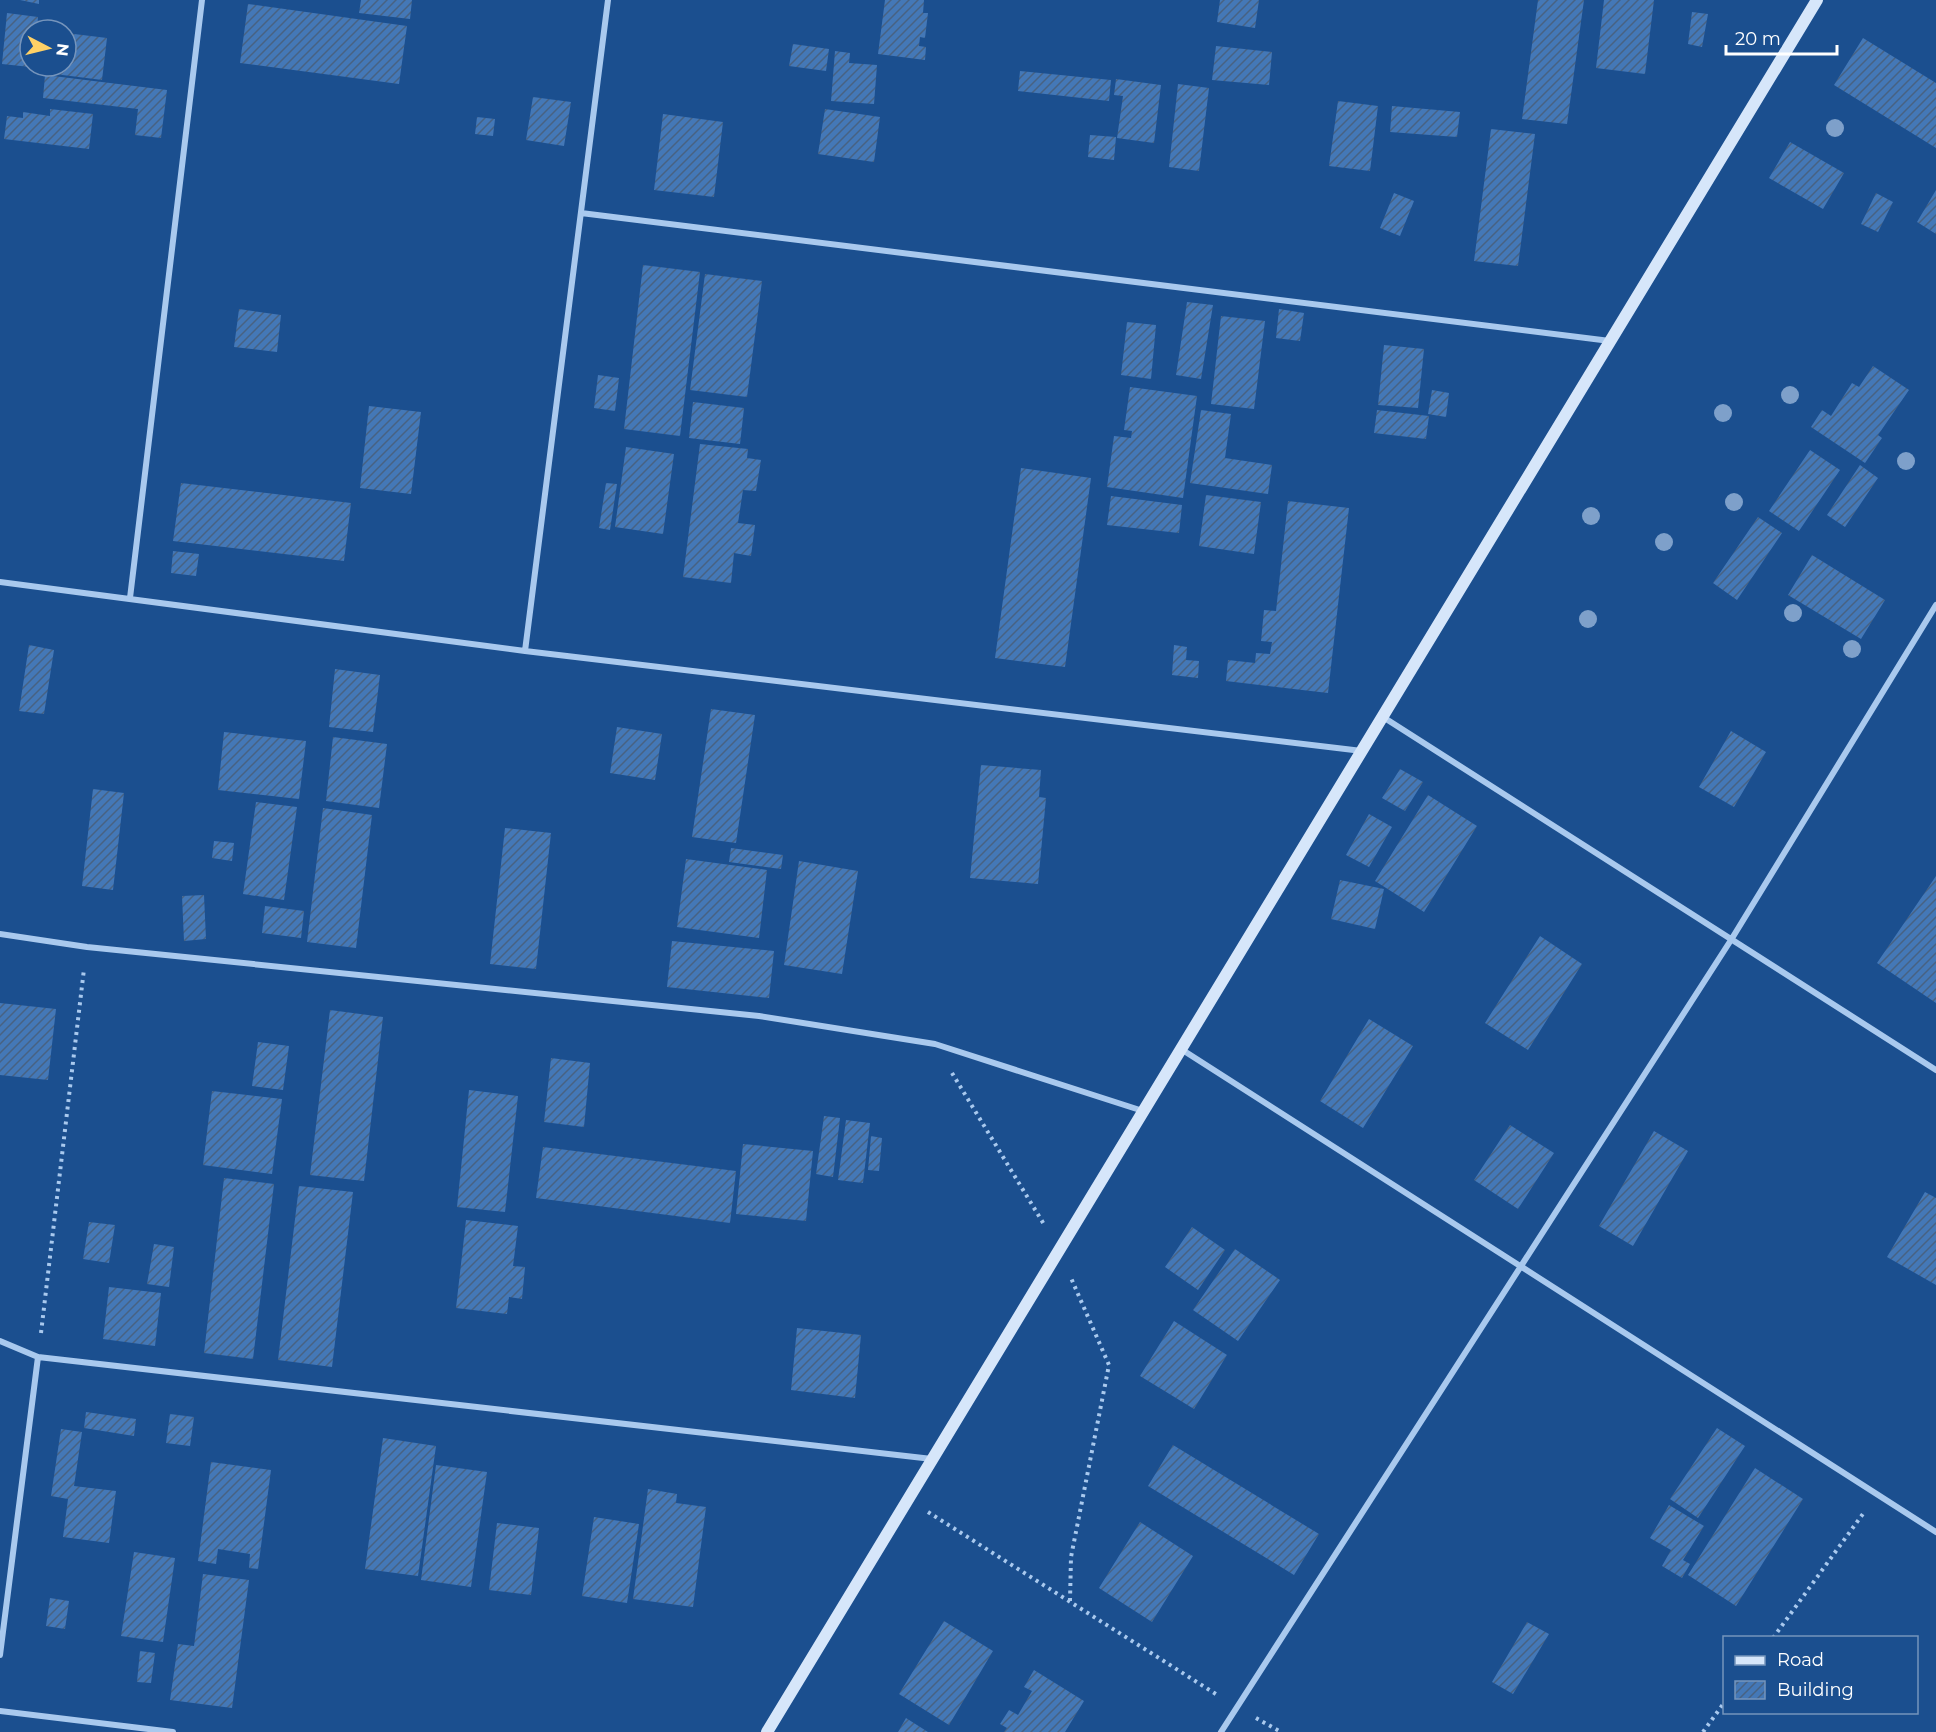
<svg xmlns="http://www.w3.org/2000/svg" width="1936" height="1732" font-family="Montserrat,sans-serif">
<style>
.building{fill:url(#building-hatch)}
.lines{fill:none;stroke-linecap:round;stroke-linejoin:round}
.path{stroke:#a9c9ee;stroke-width:4;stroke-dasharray:3 4.5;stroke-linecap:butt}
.street{stroke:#a9c9ee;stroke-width:6}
.secondary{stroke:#d6e6fa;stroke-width:12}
.tree{fill:#7ea0ca}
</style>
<defs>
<pattern id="building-hatch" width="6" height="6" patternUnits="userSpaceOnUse" patternTransform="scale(1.5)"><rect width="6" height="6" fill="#4478b7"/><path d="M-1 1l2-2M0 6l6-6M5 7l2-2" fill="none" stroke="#486282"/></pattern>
</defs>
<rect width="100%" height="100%" fill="#1b4f8f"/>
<path class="building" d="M20 0H39V4Z
M361 0H412L410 19 359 13Z
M885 0H924L923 13H928L925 38 920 37 919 46 926 47 925 60 878 54Z
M1220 0H1259L1255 28 1217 22Z
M1538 0H1584L1567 124 1522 119Z
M1604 0H1654L1645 74 1596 68Z
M248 4 407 26 399 84 240 63Z
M1692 12 1708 14 1702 47 1688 44Z
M7 13 38 17 37 30H30V67L2 64Z
M66 33 107 38 102 80 39 72 40 66H66Z
M1863 38 1936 83V148L1834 85Z
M793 44 829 49 826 71 789 66Z
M1216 46 1272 52 1269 85 1212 80Z
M835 51 850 53 849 63 877 65 874 104 831 101Z
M1020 71 1111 80 1109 101 1018 91Z
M45 75 167 90 161 138 135 135 138 109 43 98Z
M1116 79 1161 85 1154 143 1117 138 1123 96 1114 95Z
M1178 84 1209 88 1199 171 1169 167Z
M533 97 571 102 564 146 526 140Z
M1338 101 1378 106 1370 171 1329 166Z
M1392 106 1460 112 1457 137 1390 132Z
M50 109 93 114 89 149 4 139 7 116 23 118V112L50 116Z
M825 109 880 117 874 162 818 154Z
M663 114 723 122 714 197 654 190Z
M477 117 495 119 493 136 475 134Z
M1491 129 1535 134 1518 266 1474 261Z
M1090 135 1116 137 1114 160 1088 157Z
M1790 142 1844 173 1823 209 1769 178Z
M1936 190V234L1917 222Z
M1394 193 1414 201 1400 236 1380 228Z
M1876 193 1893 202 1878 232 1861 224Z
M643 265 700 272 680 436 624 429Z
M705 274 762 281 747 397 690 390Z
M1187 302 1213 305 1201 379 1176 375Z
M239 309 281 315 277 352 234 347Z
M1279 309 1304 313 1300 341 1276 338Z
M1221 316 1265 321 1254 409 1211 404Z
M1127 322 1156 325 1151 379 1121 375Z
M1384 345 1424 349 1418 408 1378 405Z
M1873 366 1909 390 1878 435 1882 438 1865 463 1811 427 1822 410 1831 416 1852 383 1859 387Z
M598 375 619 378 615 411 594 408Z
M1130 387 1197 396 1183 498 1107 487 1114 436 1131 438 1132 431 1124 430Z
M1432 390 1449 393 1446 417 1428 414Z
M693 402 744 408 740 444 689 438Z
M369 406 421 412 411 494 360 488Z
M1201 410 1231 414 1225 458 1272 465 1268 494 1190 483Z
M1377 410 1429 416 1426 439 1374 433Z
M700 444 748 449 747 458 761 460 756 491 743 490 738 523 755 525 751 556 734 553 731 583 683 577Z
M626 447 674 454 663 534 615 527Z
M1810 450 1840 470 1799 531 1769 511Z
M1860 465 1878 478 1845 527 1827 515Z
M1021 468 1091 478 1065 667 995 658Z
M181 483 351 503 344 561 173 541Z
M606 483 617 484 610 530 599 528Z
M1206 495 1261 502 1254 554 1199 546Z
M1111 496 1182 505 1179 533 1107 525Z
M1288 501 1349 508 1328 693 1226 681 1228 660 1255 663 1256 653 1270 654 1272 642 1261 641 1264 610 1276 611Z
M1758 517 1782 533 1737 600 1713 583Z
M173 551 199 554 196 576 171 573Z
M1812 555 1885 600 1861 639 1788 595Z
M29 645 54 650 44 714 19 711Z
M1174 645 1187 647 1186 660 1199 661 1198 678 1172 675Z
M335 669 380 675 373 732 329 727Z
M711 709 755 715 736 843 692 837Z
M617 727 662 734 655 780 610 773Z
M1731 731 1766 752 1734 807 1699 787Z
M224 732 306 741 299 799 218 790Z
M333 737 387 744 379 808 326 801Z
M981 765 1041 770 1039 797 1046 798 1038 884 970 878Z
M1400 769 1423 782 1405 811 1382 798Z
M93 789 124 793 113 890 82 886Z
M1428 795 1477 826 1424 912 1375 881Z
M256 802 297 807 284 900 243 894Z
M323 808 372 815 356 948 307 942Z
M1369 814 1392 827 1369 867 1346 855Z
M505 828 551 833 536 969 490 964Z
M214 841 234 843 232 861 212 858Z
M731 848 783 855 781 869 729 862Z
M686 859 767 870 759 938 677 927Z
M799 861 858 871 842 974 784 965Z
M1936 876V1003L1877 963Z
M1340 880 1384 889 1375 929 1331 919Z
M204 895 206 939 184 941 182 896Z
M265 906 304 911 301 938 262 933Z
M1540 936 1582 964 1528 1050 1485 1023Z
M672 941 774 951 769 998 667 987Z
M0 1003 56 1009 48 1080 0 1075Z
M330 1010 383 1017 364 1181 310 1175Z
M1369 1019 1413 1046 1363 1128 1320 1101Z
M258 1042 289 1046 283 1090 252 1086Z
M551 1058 590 1063 584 1127 544 1122Z
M469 1090 518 1096 505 1212 457 1207Z
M212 1091 282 1099 272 1174 203 1165Z
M824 1116 840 1118 833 1177 816 1174Z
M846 1120 870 1123 863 1183 838 1180Z
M1510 1125 1554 1153 1518 1209 1474 1180Z
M1654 1131 1688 1151 1633 1246 1599 1226Z
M871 1136 882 1138 879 1171 868 1170Z
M743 1144 813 1151 806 1221 736 1214Z
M543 1147 736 1171 730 1223 536 1198Z
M224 1178 274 1184 253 1359 204 1353Z
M299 1186 353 1192 332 1367 278 1360Z
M1925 1192 1936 1198V1285L1887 1257Z
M466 1220 518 1226 513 1266 525 1267 522 1299 509 1297 507 1314 456 1308Z
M89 1222 115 1225 109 1263 83 1259Z
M1192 1227 1225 1250 1198 1290 1165 1267Z
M154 1244 174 1247 169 1287 147 1284Z
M1235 1249 1280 1280 1238 1341 1193 1310Z
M109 1287 161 1293 155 1346 103 1339Z
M1174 1321 1227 1355 1194 1409 1140 1376Z
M797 1328 861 1335 855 1398 791 1390Z
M86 1412 136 1419 134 1436 84 1428Z
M170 1414 194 1417 190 1446 166 1443Z
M1717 1428 1745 1446 1698 1518 1670 1499Z
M61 1429 82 1432 74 1486 116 1491 109 1543 63 1537 68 1499 51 1496Z
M383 1438 436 1446 418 1576 365 1569Z
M1173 1445 1319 1534 1294 1575 1148 1486Z
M211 1462 271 1470 258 1569 249 1568 250 1554 218 1549 216 1564 198 1561Z
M436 1465 487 1472 471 1587 421 1580Z
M1755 1468 1803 1499 1736 1606 1688 1575Z
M648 1489 677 1494 676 1503 706 1507 693 1607 633 1599Z
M1669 1505 1704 1526 1683 1560 1690 1564 1682 1578 1662 1566 1671 1550 1650 1538Z
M594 1517 639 1524 627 1603 582 1596Z
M1140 1522 1193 1556 1152 1622 1099 1588Z
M497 1523 539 1528 531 1595 489 1590Z
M134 1552 175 1558 163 1642 121 1636Z
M203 1574 249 1580 232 1708 170 1700 178 1644 194 1646Z
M50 1598 69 1601 65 1629 46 1626Z
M944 1621 993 1651 949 1725 899 1694Z
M1527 1622 1549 1634 1513 1694 1492 1682Z
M140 1651 155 1653 151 1683 137 1682Z
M1034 1670 1084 1701 1065 1732H1004L1007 1728 1000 1724 1009 1710 1018 1715 1032 1691 1024 1687Z
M906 1718 928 1732H898Z"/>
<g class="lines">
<path class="path" d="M952 1073 1045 1226
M41 1333 84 969
M928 1512 1219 1696
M1070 1601 1071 1557 1109 1365 1071 1278
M1773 1638 1865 1511
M1256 1718 1281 1732
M1703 1732 1724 1703"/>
<path class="street" d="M581 213 1610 341
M0 582 525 651 1362 751
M130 598 202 0
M525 651 608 0
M1383 717 1936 1070
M0 934 87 947 759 1016 935 1044 1143 1111
M1181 1049 1936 1532
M0 1341 38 1357 932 1459
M0 1655 38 1357
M0 1711 173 1732
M1221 1732 1731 940 1936 605"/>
<path class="secondary" d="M767 1732 1817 0"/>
</g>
<g class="tree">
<circle cx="1835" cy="128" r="9"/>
<circle cx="1790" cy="395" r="9"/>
<circle cx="1723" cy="413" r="9"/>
<circle cx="1906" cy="461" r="9"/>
<circle cx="1734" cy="502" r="9"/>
<circle cx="1591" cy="516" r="9"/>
<circle cx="1664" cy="542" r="9"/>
<circle cx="1793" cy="613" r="9"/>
<circle cx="1588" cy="619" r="9"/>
<circle cx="1852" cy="649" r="9"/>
</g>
<rect x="1723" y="1636" width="195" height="78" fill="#1b4f8f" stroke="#7695bc" stroke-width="1.5"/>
<rect x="1735" y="1656" width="30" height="9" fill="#d6e6fa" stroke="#7695bc" stroke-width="1.5"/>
<text x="1777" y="1666" font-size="18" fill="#ffffff">Road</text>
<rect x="1735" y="1681" width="30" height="18" fill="url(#building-hatch)" stroke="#7695bc" stroke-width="1.5"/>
<text x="1777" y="1696" font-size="18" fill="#ffffff">Building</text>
<g transform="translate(48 48) rotate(97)"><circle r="28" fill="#1b4f8f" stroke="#7695bc" stroke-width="1.5"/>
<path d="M0-4.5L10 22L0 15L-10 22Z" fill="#ffd166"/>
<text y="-9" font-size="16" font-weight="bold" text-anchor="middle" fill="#ffffff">N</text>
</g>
<path d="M1726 45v9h111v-9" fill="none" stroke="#ffffff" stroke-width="3"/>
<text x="1735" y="45" font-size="18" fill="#ffffff" stroke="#1b4f8f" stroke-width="4.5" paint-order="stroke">20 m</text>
</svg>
